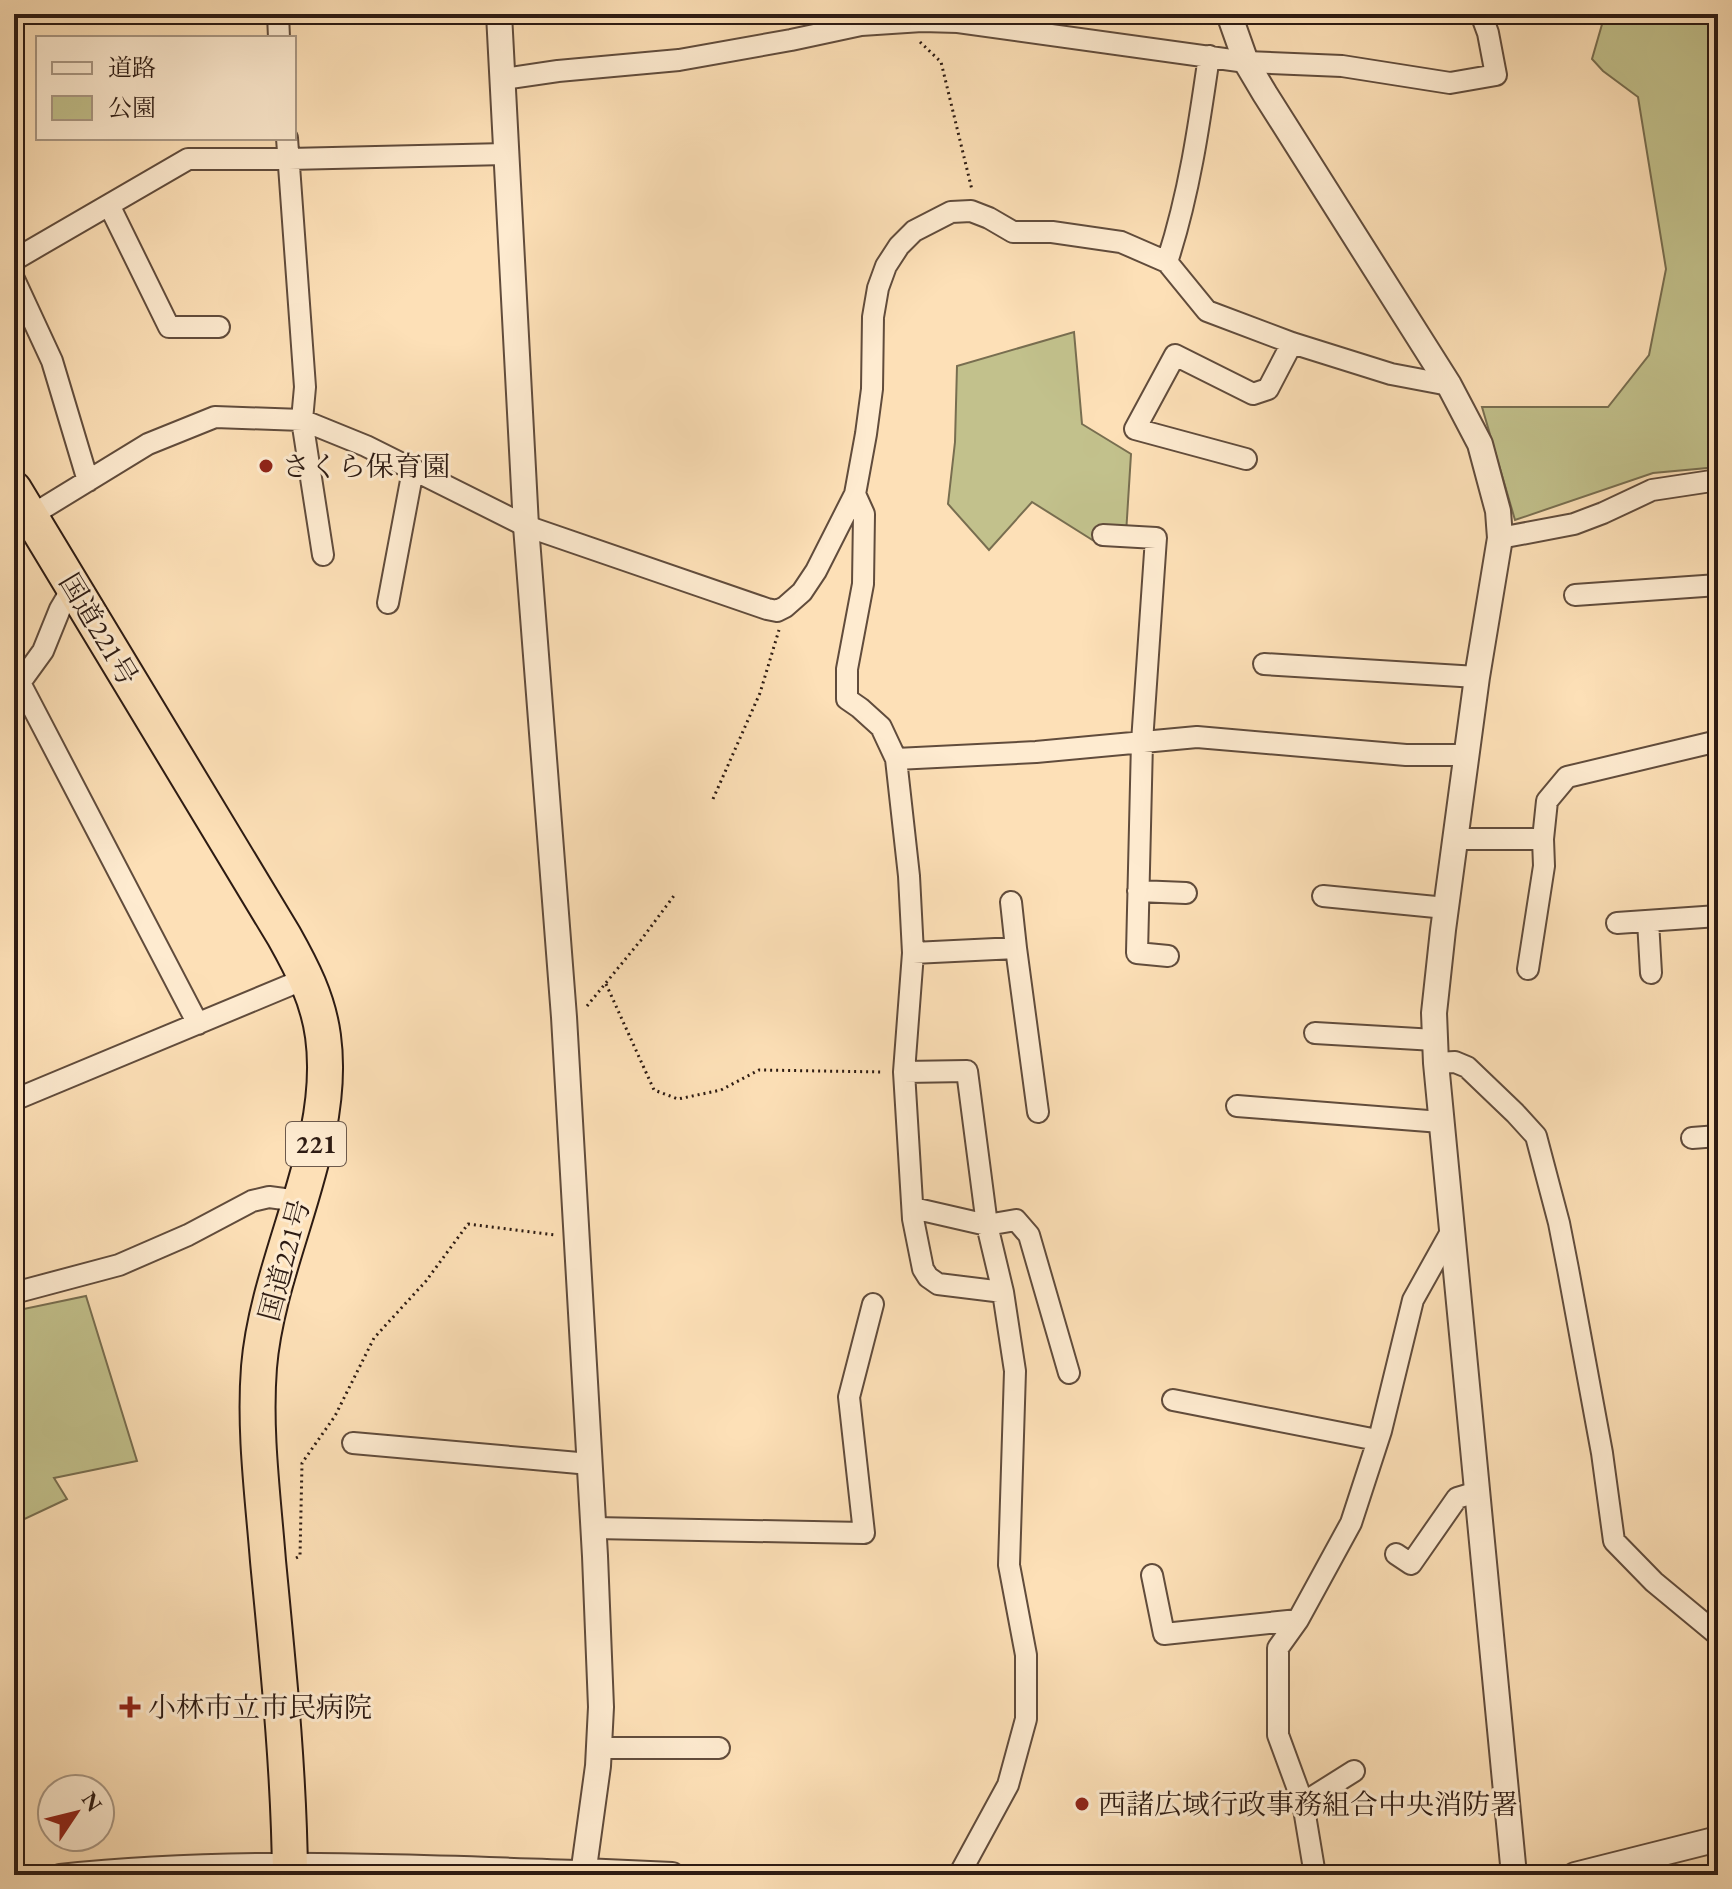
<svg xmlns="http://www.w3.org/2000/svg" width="1732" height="1889" font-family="'EB Garamond','Noto Serif JP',serif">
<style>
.green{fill:#c2c18c;stroke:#786e50;stroke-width:2}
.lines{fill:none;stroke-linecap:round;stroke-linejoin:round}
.minor-casing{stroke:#614c3c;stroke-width:24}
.tertiary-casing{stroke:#614c3c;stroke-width:28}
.trunk-casing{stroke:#2d1b13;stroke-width:38}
.path{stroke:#2d1b13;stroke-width:3;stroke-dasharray:2 4;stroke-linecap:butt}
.minor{stroke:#feebd0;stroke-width:20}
.tertiary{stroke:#feebd0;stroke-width:24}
.trunk{stroke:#fde0b7;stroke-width:34}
.poi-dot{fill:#8f2418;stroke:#feebd0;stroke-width:3}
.labels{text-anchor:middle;stroke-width:6;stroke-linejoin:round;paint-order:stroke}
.shield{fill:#feebd0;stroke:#6c594c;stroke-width:2}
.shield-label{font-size:26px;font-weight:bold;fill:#2d1b13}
.poi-label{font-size:28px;fill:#2d1b13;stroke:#feebd0;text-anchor:start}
.street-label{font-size:28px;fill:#2d1b13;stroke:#feebd0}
</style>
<rect width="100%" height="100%" fill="#fde0b7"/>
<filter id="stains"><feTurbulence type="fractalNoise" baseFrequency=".0025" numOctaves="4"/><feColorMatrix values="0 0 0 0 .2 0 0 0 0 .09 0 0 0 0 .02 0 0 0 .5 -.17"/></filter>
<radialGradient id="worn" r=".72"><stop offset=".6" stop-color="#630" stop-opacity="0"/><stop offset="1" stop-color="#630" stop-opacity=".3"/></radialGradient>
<path class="green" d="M1605 14H1718V467L1653 473 1515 520 1482 407H1608L1649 355 1666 269 1638 97 1603 71 1592 59Z
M1074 332 1082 424 1131 454 1126 534 1094 541 1032 502 989 550 948 504 955 442 957 366Z
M86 1296 137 1461 54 1478 67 1499 14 1524V1311Z"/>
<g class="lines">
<g class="minor-casing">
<path id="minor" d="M278 14 279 38
M503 79 558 71 679 60 791 40 861 25 922 21 958 22 1246 62 1342 66 1450 83 1496 75 1488 33 1481 14
M287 138 305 387 302 420 323 555
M109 205 169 327H219
M14 260 188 159H289L506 154
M1167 262C1189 195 1199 126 1209 56
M14 279 52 361 88 481
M1246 459 1135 429 1175 355 1253 394 1268 389 1292 343
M855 494 864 514 863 584 847 669V699L860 708 881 727 896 759 909 876 913 953 904 1072 913 1219 923 1269 928 1277 938 1284 1003 1292 1015 1371 1009 1565 1026 1655V1719L1008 1785 959 1875
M14 526 148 444 215 417 302 420 366 446 526 526 767 609 777 611 785 607 802 592 816 571 855 494 866 434 872 389 873 317 878 288 886 266 899 246 914 231 951 212 971 211 989 218 1013 232H1052L1121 242 1167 262 1207 311 1292 343 1391 374 1449 385
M1103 535 1156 538 1142 742 1137 953 1168 956
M1500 538 1574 524 1603 513 1652 490 1718 480
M1575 595 1718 585
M388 603 413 470
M1264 664 1477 677
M20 683 198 1024
M14 691 43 651 60 609 73 587
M896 759 1036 752 1197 737 1406 755H1467
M1456 839H1543L1547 801 1567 777 1718 741
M1138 891 1186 893
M1323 896 1446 908
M1011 902 1016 948
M1648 921 1651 973
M1617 923 1718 916
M913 953 1016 948 1038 1112
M1528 969 1544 866 1543 839
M1315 1033 1435 1040
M1436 1063 1455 1062 1467 1067 1515 1113 1536 1136 1559 1223 1568 1269 1602 1453 1614 1541 1654 1582 1718 1635
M904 1072 967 1071 987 1225 1003 1292
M14 1100 307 978
M1237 1106 1441 1122
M1692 1138 1718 1136
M913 1208 987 1225 1016 1220 1029 1235 1069 1373
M14 1293 119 1265 188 1235 252 1201 269 1197 299 1201
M1173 1400 1377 1440
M353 1443 590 1464
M594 1528 864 1533 849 1397 873 1304
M1396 1554 1411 1564 1457 1498 1477 1492
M1152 1575 1164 1634 1298 1620
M599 1748H719
M1303 1803 1354 1771
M60 1875C234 1856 409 1866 583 1871
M1315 1875 1303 1803 1278 1735V1648L1298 1620 1351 1523 1381 1431 1413 1300 1452 1230"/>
</g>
<g class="tertiary-casing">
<path id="tertiary" d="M499 14 526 526 564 1017 595 1556 601 1707 598 1766 583 1875
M1229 14 1246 62 1265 94 1449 385 1480 444 1498 511 1500 538 1477 677 1443 930 1434 1013 1436 1063 1514 1875
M583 1871 672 1875
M1575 1875 1718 1839"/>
</g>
<g class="trunk-casing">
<path id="trunk" d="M14 489 284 936C302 968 318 999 323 1036 338 1145 268 1258 259 1367 254 1432 263 1497 268 1561 278 1665 289 1770 290 1875"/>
</g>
<path class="path" d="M920 42 941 62 972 190
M713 799 760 693 779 630
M606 984 654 1090 678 1099 721 1090 759 1070 884 1072
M587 1006 641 940 676 893
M296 1558 300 1556 302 1463 335 1416 374 1338 426 1281 468 1224 556 1235"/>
<use href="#minor" class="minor"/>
<use href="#tertiary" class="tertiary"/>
<use href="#trunk" class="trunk"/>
</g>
<g class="poi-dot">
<circle cx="266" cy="466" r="8"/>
<path d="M126 1695h8v8h8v8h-8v8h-8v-8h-8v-8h8z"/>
<circle cx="1082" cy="1804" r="8"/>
</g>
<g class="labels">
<rect class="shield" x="286" y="1122" width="60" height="44" rx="6"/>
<g class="shield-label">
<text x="316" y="1153">221</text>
</g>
<g class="poi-label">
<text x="282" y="476">さくら保育園</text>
<text x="148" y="1717">小林市立市民病院</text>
<text x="1098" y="1814">西諸広域行政事務組合中央消防署</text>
</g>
<g class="street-label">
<text transform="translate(99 629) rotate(59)" y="10">国道221号</text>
<text transform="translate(284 1260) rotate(-75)" y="10">国道221号</text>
</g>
</g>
<rect width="1732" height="1889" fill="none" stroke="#fde0b7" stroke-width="48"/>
<rect x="16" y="16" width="1700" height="1857" fill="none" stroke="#2d1b13" stroke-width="4"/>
<rect x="24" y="24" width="1684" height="1841" fill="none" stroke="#2d1b13" stroke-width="2"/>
<rect x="36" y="36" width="260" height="104" fill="#feebd0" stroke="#aa9884" stroke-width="2"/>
<rect x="52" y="62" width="40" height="12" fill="#feebd0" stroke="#aa9884" stroke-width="2"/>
<text x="108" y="76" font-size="24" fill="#2d1b13">道路</text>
<rect x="52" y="96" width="40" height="24" fill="#c2c18c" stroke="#aa9884" stroke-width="2"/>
<text x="108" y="116" font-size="24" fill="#2d1b13">公園</text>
<g transform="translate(76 1813) rotate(55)"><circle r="38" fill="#feebd0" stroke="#aa9884" stroke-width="2"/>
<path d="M0-6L14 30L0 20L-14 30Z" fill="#8f2418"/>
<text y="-12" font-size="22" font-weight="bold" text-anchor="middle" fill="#2d1b13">N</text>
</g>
<rect width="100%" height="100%" filter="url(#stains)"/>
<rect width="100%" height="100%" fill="url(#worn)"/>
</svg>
